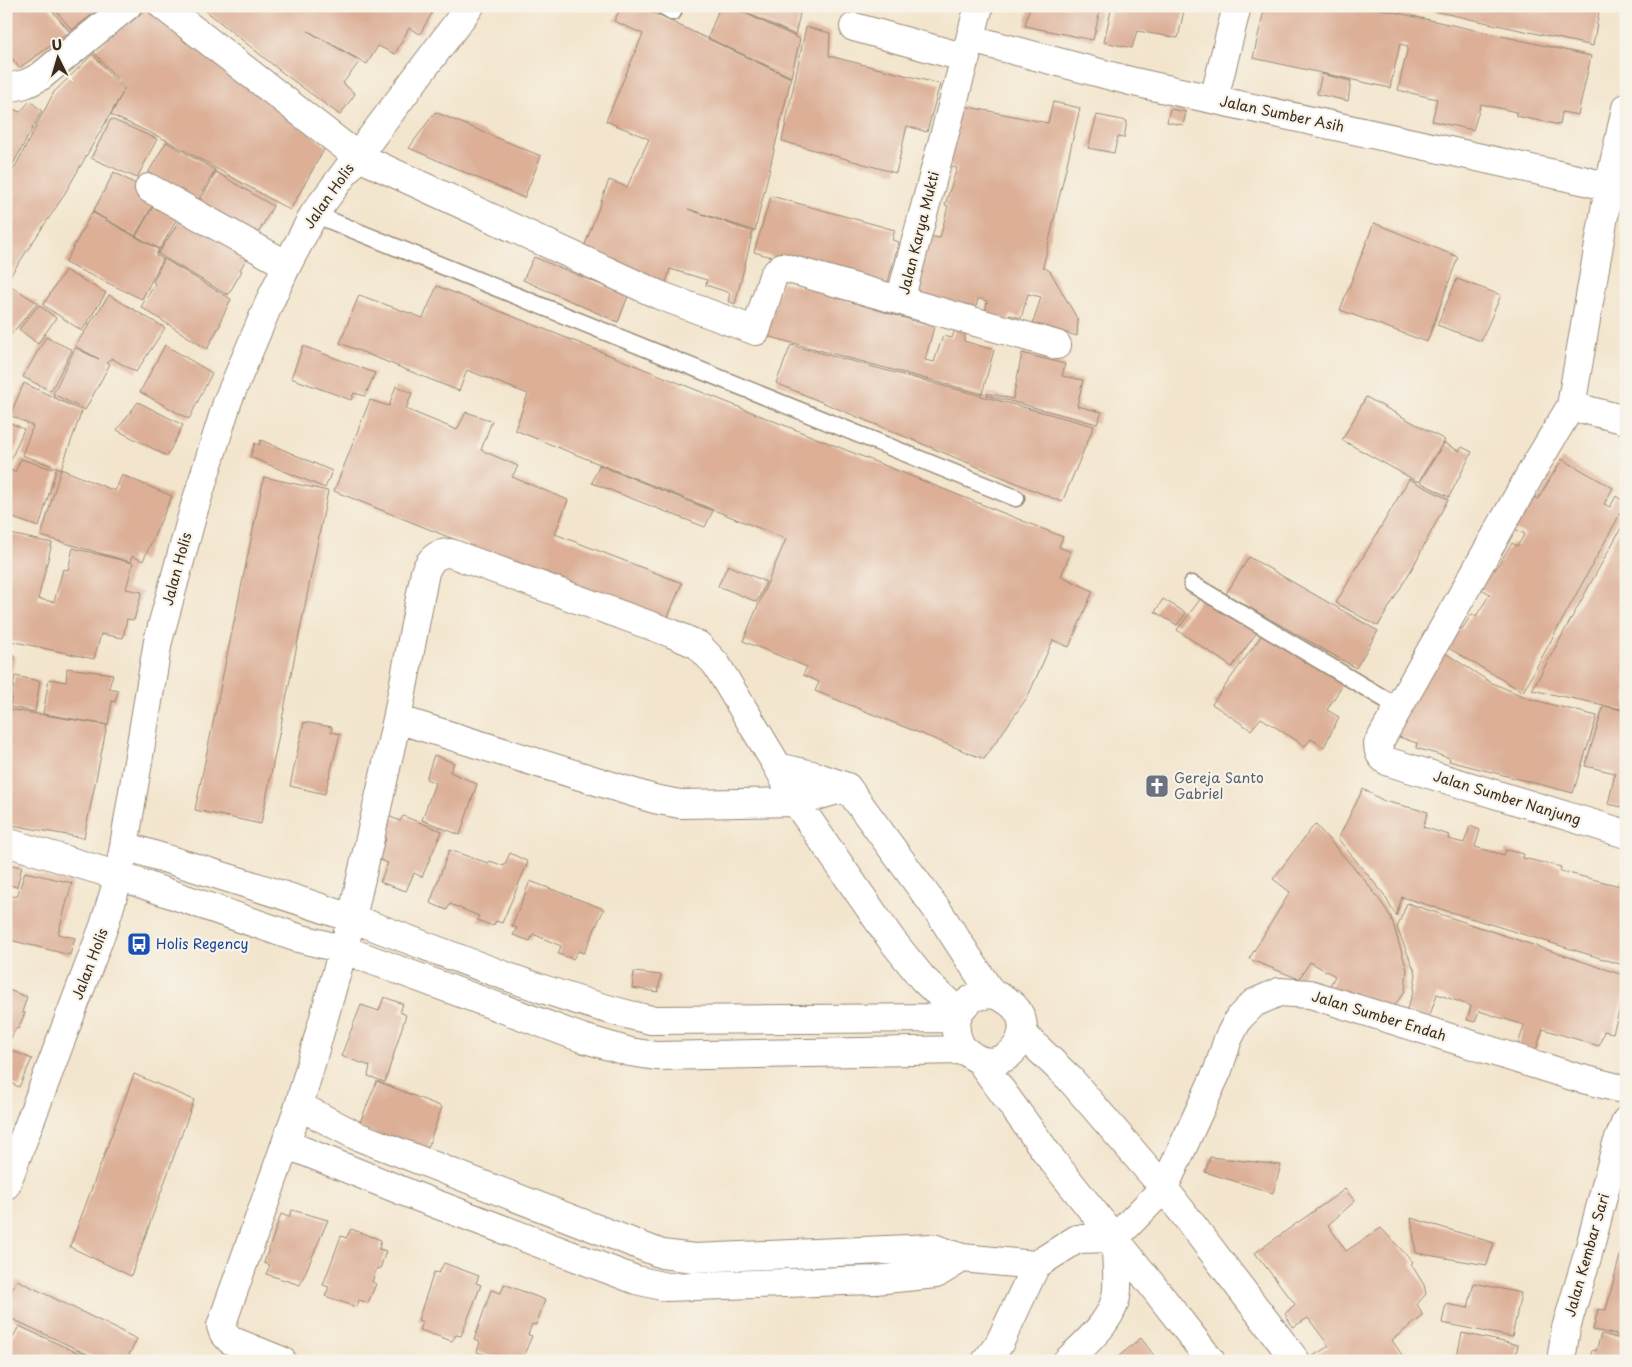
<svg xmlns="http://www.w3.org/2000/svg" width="1632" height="1367" font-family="'Playpen Sans',sans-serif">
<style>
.building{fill:#dcaf96}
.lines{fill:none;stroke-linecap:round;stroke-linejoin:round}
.service-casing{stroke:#978876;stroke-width:19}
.minor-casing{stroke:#978876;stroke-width:30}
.tertiary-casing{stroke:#978876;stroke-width:30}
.service{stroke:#fff;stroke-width:16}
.minor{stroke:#fff;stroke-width:28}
.tertiary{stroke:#fff;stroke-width:28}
.labels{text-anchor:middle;stroke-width:4.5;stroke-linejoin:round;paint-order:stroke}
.street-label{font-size:14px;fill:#3b2a1e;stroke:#f7f3e8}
.worship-label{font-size:14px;fill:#5b616d;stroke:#f7f3e8;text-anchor:start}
.transit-label{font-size:14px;fill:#164399;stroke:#f7f3e8;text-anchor:start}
</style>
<rect width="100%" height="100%" fill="#f7f3e8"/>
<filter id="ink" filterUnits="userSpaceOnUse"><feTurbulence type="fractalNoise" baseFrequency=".02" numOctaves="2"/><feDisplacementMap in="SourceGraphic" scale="10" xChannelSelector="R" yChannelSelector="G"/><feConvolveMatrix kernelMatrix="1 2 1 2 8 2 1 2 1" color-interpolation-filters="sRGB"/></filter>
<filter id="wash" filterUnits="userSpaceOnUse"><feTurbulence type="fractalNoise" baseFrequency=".0096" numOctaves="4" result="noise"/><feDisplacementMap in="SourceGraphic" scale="20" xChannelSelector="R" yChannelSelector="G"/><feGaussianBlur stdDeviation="1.12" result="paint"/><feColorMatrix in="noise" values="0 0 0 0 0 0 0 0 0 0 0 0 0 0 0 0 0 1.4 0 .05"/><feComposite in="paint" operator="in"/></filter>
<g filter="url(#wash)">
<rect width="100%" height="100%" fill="#f3e5cd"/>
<g id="blocks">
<path class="building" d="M6 6H48L70 32 19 68 11 57 6 60Z
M52 6H103L72 30Z
M200 6H436L420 34 409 28 395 54 378 46 367 64 308 31 360 61 343 83 355 94 340 115 283 73Z
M622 6H638L791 78 755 231 688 209 753 232 735 304 728 301 730 293 706 285 707 280 670 269 666 283 582 253 609 180 627 187 649 139 606 121 643 34 614 21Z
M720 6H730L800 39 791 77 708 38Z
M743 6H795L801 9 795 35 742 11Z
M1030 6H1101L1093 40 1025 26Z
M1112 6H1185L1178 38 1137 31 1132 48 1104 42Z
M1265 6H1367L1591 56 1578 115 1562 112 1560 125 1516 116V112L1481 104 1473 130 1432 121 1437 99 1398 90 1408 46 1400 44 1390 88 1253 58Z
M1411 6H1600L1593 46Z
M149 7 186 43 189 42 326 146 290 210 166 140 111 115 123 92 61 200 6 282V184L54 92 93 54 124 90 125 88 93 51Z
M806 27 830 33 829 56 940 84 927 132 907 126 896 173 782 141Z
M1322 74 1351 81 1348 101 1317 94Z
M30 101 42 111 6 177V106L20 112Z
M1053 102 1080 108 1043 267 1050 271 1078 320 1077 336 1033 323 1041 297 1028 294 1021 318 1010 315 1008 320 985 314 987 301 980 299H978L976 307 906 292 921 235 940 238 948 206 945 205 957 168 942 164 959 105 1048 123Z
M1170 109 1186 112 1183 125 1167 122Z
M435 112 541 156 524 198 409 148Z
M1097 115 1127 121 1124 138 1118 137 1114 153 1088 148Z
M111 119 157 139 137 178 91 158Z
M166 142 215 170 193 210 144 180Z
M114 172 141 187 156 200 135 236 93 212Z
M216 172 273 206 253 243 195 210Z
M771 196 895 230 892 240 899 242 886 289 754 252Z
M158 198 182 210 160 249 136 236Z
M92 212 159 250 156 255 163 259 142 299 65 263Z
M185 212 251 250 240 270 242 271 228 295 158 254Z
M1374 223 1458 257 1427 342 1340 310Z
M534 257 628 296 618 322 523 280Z
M164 259 231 299 220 322 221 323 207 349 141 307 155 284 153 282Z
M65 270 106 293 82 331 43 305Z
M1457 279 1501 295 1481 341 1437 325Z
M782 282 832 294V296L934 327 925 360 934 362 943 336 952 338 957 324 967 326 964 341 994 350 982 394 763 335Z
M6 283 38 303 6 340Z
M437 286 1063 537 1059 547 1071 552 1061 576 1093 591 1069 647 1053 640 1028 696 984 759 815 691 819 682 803 675 807 667 743 641 786 539 515 430 528 394 467 370 459 391 340 343 359 295 423 318Z
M109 295 165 328 136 372 111 358 107 363 110 364 85 410 53 394 75 348 99 359 75 346Z
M39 305 56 318 38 344 19 329Z
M46 337 72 350 51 391 23 377Z
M165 345 212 373 189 419 140 392Z
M791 345 1094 426 1062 502 776 383Z
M303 346 375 373 365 396 354 393 351 400 291 378Z
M1022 353 1065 364 1062 376 1083 380 1077 406 1102 412 1097 424 987 395V393L1013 399Z
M24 383 82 411 61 469 115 491 122 475 172 496 143 561 132 556 130 562 41 536 61 469 22 455 33 426 10 415Z
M396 386 412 393 406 409 457 430 466 412 492 421 481 450 518 466 512 477 568 500 555 534 682 583 665 624 334 491 370 400 389 406Z
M1366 397 1445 440 1418 482 1342 440Z
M138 402 183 425 167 456 117 430Z
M6 421 24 429 6 471Z
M261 440 332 471 325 488 250 457 255 443 259 445Z
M1444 443 1459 451 1462 447 1472 452 1449 497 1420 482Z
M21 459 56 470 39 527 10 517 6 529V481L10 470 15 472Z
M1562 459 1613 488 1604 504 1610 507 1616 496 1626 503 1523 692 1440 643 1452 625 1462 629 1472 614 1476 616 1490 594 1478 587 1490 567 1495 570 1512 543 1517 546 1525 534 1513 528 1529 495 1538 499Z
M599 465 713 511 705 527 592 483Z
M264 477 328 491 261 824 195 810Z
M1409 479 1448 499 1414 565 1378 626 1336 603Z
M1626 519V710L1605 706 1626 711V808L1608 804 1615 773 1585 766 1604 705 1532 690Z
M6 533 52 543 38 599 54 602 63 569 68 570 73 548 133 563 126 589 142 592 134 620 127 619 123 638 101 634 94 659 6 640Z
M1249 557 1378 631 1356 668 1226 594Z
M728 565 766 582 757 602 718 586Z
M1202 597 1258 631 1232 667 1177 630Z
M1163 599 1186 613 1177 625 1155 612Z
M1264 632 1346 679 1327 710 1339 717 1324 747 1311 739 1305 746 1261 718 1251 730 1212 704Z
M1442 651 1490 682 1530 699 1597 716 1573 793 1449 761 1450 758 1416 748 1417 743 1393 735Z
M6 654 15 656 7 697 6 696Z
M67 668 113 674 109 688 118 690 115 702 112 701 108 725 43 714 49 679 66 682Z
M15 676 40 681 35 712 10 707Z
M6 709 107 725 84 838 6 824Z
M304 722 332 727 331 732 340 734 325 794 290 786Z
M434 755 454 763 450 772 477 784 460 835 422 820 435 783 426 779Z
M1363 789 1384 801 1428 812 1423 827 1449 835 1448 839 1464 843 1470 826 1480 830 1475 847 1504 855 1506 850 1524 854 1523 858 1561 867 1560 871 1620 886 1626 871V966L1402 897 1396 916 1383 893 1338 839Z
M386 815 400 821 403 816 442 831 422 877 414 873 406 891 380 882 388 863 377 859 386 839 377 836Z
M1315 824 1363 878 1381 902 1391 917 1407 970 1405 991 1392 1009 1356 993 1351 1002 1330 986 1335 976 1310 962 1299 979 1249 959 1290 892 1273 879Z
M449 850 488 863 490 861 504 866 510 853 528 862 502 923 496 921 493 926 477 920 479 916 450 904 447 910 430 903Z
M6 864 22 867 17 887 6 884Z
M25 872 72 883 58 934 75 938 70 955 6 939V894L17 897Z
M530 881 604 909 584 953 578 951 573 959 558 954 561 946 533 934 530 941 513 935 517 928 512 926Z
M1407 903 1626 976V987L1613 1033 1604 1031 1599 1046 1543 1029 1536 1050 1518 1045 1524 1025 1479 1011 1475 1022 1467 1020 1471 1006 1437 994 1429 1018 1406 1011 1413 993 1416 974 1397 928Z
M634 972 661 975 658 992 632 988Z
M6 989 27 997 22 1012 25 1013 18 1029 16 1028 10 1040 6 1039Z
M384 997 403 1004 400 1012 406 1015 385 1082 368 1076 370 1066 341 1056 361 1005 379 1011Z
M6 1048 32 1059 19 1087 6 1081Z
M134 1074 194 1100 131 1276 70 1247Z
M377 1081 442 1107 425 1155 358 1127Z
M1210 1157 1281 1165 1273 1193 1205 1172Z
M1345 1189 1355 1201 1328 1225 1346 1251 1381 1228 1413 1262 1411 1264 1424 1285 1426 1294 1417 1304 1423 1316 1392 1340 1406 1361H1318L1313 1356 1329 1346 1308 1318 1293 1327 1285 1314 1295 1304 1255 1253Z
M292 1210 328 1220 300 1285 266 1274 270 1265 264 1263 281 1214 289 1217Z
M1411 1218 1494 1243 1487 1265 1416 1253Z
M351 1229 381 1240 379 1249 386 1251 380 1269 377 1268 372 1282 376 1284 368 1303 359 1300 356 1307 325 1296 329 1287 323 1285 341 1236 346 1238Z
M1625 1236H1626V1337L1593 1330 1598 1309 1606 1310Z
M444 1263 479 1276 476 1283 481 1285 461 1336 456 1335 452 1341 420 1330 423 1322 418 1320 434 1272 439 1273Z
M17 1280 137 1339 126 1361H102L6 1316V1301Z
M1474 1283 1521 1293 1512 1337 1442 1323 1446 1304 1468 1308Z
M504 1284 545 1300 536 1325 532 1324 528 1335 532 1336 522 1359 512 1356 511 1361H506L477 1352 480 1342 474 1340 491 1290 501 1293Z
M19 1326 96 1361H6V1350Z
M1462 1333 1518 1345 1515 1361H1456Z
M1601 1334 1626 1340V1361H1590L1592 1350 1596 1351Z
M1141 1338 1158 1361H1113Z"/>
</g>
</g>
<g filter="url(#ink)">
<use href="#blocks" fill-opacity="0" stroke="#978876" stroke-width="1"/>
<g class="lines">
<g class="service-casing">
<path id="service" d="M663 6 673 12
M314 214 1016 498
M1192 584 1398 707"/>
</g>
<g class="minor-casing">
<path id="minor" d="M163 6 357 156 659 295 756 331 773 276 782 267 1057 345
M854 27 966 58
M971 39 1134 82 1586 181 1626 192
M6 87C20 87 29 83 41 76L127 6
M1214 99 1237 6
M1626 108 1609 187 1571 406 1535 466 1378 744C1378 753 1381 758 1389 762L1626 834
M149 188 287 265
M900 300 979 6
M1571 406 1626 420
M397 719 654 799 680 804 796 802 847 787
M778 767 812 775 847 787 938 911 992 994
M6 842 119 876 298 938 342 949 582 1038 630 1052 656 1056 963 1050
M125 846C201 870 278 892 353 919 451 954 548 997 651 1020L956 1018
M992 994C1053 1013 1010 1080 974 1057 968 1053 963 1050 960 1044 951 1026 956 1009 973 998 978 995 986 995 992 994Z
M1023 1034 1070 1079 1164 1188 1296 1361
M980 1061 1052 1160 1148 1280 1211 1361
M299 1106 357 1136 662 1254 694 1258 933 1248 962 1258 1036 1265 1077 1239 1115 1238
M286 1144 415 1196 636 1280 666 1287 875 1280 936 1274 962 1258
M1115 1238 1164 1188 1218 1070 1228 1039 1239 1018 1254 1003 1279 992 1310 994 1575 1077 1626 1090
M282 1361 230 1340 223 1332 221 1326 299 1106 352 918 397 719 425 572C430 560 436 553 450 553L671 633 698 645 716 664 778 767 796 802 891 939 923 979 958 1012
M986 1361 999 1344 1036 1265
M1067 1361C1087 1342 1116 1318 1117 1289 1118 1272 1116 1254 1115 1238
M1561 1361 1566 1328 1588 1254 1616 1147 1626 1121"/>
</g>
<g class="tertiary-casing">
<path id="tertiary" d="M6 1185 104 926 119 876 158 641 194 509 228 400 270 301 287 265 314 214 470 6"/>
</g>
<use href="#service" class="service"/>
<use href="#minor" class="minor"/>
<use href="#tertiary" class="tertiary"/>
</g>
</g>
<defs>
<g id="church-square" transform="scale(1.25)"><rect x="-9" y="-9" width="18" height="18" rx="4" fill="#6b7280" stroke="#f7f3e8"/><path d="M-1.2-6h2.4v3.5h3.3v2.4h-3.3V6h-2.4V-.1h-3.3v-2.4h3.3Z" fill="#fff"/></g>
<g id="bus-square" transform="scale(1.25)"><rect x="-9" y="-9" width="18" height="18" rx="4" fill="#1a4fb4" stroke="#f7f3e8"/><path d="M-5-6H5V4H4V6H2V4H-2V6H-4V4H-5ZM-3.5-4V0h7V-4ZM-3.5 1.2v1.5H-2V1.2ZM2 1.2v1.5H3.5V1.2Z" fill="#fff"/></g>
</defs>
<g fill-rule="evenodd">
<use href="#church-square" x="1157" y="786"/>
<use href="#bus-square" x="139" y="944"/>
</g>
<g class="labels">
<g class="street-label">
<text transform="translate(1282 114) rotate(12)" y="5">Jalan Sumber Asih</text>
<text transform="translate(329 196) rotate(-55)" y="5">Jalan Holis</text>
<text transform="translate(919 233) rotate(-76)" y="5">Jalan Karya Mukti</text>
<text transform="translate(177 569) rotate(-75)" y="5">Jalan Holis</text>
<text transform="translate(1507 798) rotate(17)" y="5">Jalan Sumber Nanjung</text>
<text transform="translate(90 964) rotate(-69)" y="5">Jalan Holis</text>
<text transform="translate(1379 1016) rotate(17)" y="5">Jalan Sumber Endah</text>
<text transform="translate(1587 1255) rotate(-74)" y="5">Jalan Kembar Sari</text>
</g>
<g class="worship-label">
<text x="1174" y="783">Gereja Santo<tspan x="1174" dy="16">Gabriel</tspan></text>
</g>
<g class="transit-label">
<text x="156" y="949">Holis Regency</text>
</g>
</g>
<rect width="1632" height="1367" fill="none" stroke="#f7f3e8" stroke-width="25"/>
<g transform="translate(58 58) rotate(355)" stroke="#f7f3e8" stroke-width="4" paint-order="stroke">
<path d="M0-4L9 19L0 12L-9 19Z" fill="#3b2a1e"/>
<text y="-8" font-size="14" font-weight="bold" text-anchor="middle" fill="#3b2a1e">U</text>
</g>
</svg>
